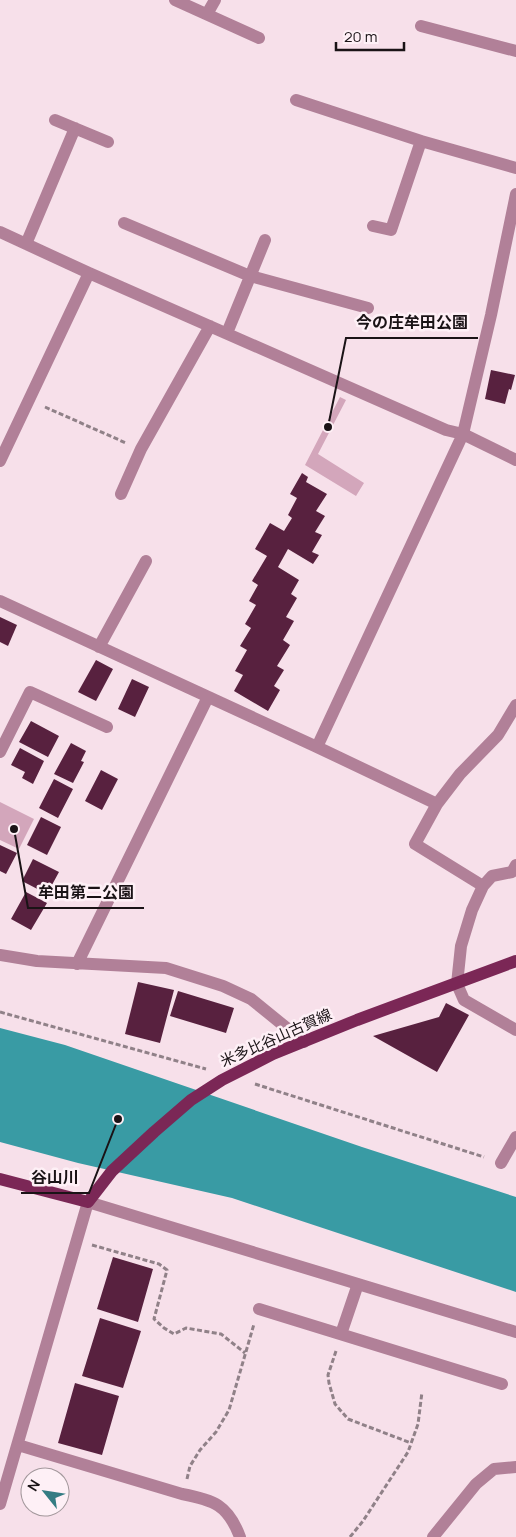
<svg xmlns="http://www.w3.org/2000/svg" width="516" height="1537" font-family="Manrope,'Noto Sans JP',sans-serif">
<style>
.green{fill:#d3a6bb}
.water{fill:#399ba4}
.building{fill:#58213f}
.lines{fill:none;stroke-linecap:round;stroke-linejoin:round}
.path{stroke:#908188;stroke-width:3;stroke-dasharray:5 2.5;stroke-linecap:butt}
.minor{stroke:#b18098;stroke-width:12}
.major{stroke:#7b2756;stroke-width:12}
.labels{text-anchor:middle;stroke-width:5;stroke-linejoin:round;paint-order:stroke}
.street-label{font-size:15px;fill:#1a1316;stroke:#fef0f6}
.leader{fill:none;stroke:#1a1316;stroke-width:2}
.callout-dot{fill:#1a1316;stroke:#fef0f6;stroke-width:2}
.callout-label{font-size:16px;text-anchor:middle;font-weight:bold;fill:#1a1316;stroke:#fef0f6;stroke-width:5;stroke-linejoin:round;paint-order:stroke}
</style>
<rect width="100%" height="100%" fill="#f7e0ea"/>
<path class="green" d="M340 397 346 400 318 454 364 483 356 496 305 465Z
M0 802 34 819 19 849 0 840Z"/>
<path class="water" d="M0 1028 65 1045 362 1147 516 1197V1292L232 1198 78 1163 0 1142Z"/>
<path class="building" d="M491 370 515 375 511 390 509 389 505 404 485 399Z
M302 473 308 477 306 482 327 494 316 511 325 516 315 532 322 535 312 552 319 555 313 564 288 549 278 567 299 580 291 594 297 598 286 617 294 621 283 640 290 645 277 666 284 670 274 686 280 690 268 711 234 691 243 675 235 671 247 650 240 646 251 628 245 624 256 605 249 601 258 585 252 581 267 556 255 549 270 523 284 531 292 518 288 515 297 498 290 494Z
M0 617 17 625 8 646 0 642Z
M96 660 113 669 96 701 78 692Z
M132 679 149 687 135 717 118 709Z
M31 721 59 736 48 757 19 742Z
M71 743 86 751 81 761 84 762 73 783 54 774Z
M20 748 44 761 33 784 22 778 25 772 11 765Z
M101 770 118 779 102 810 85 801Z
M54 779 73 789 58 818 39 808Z
M41 817 61 827 47 855 27 845Z
M0 845 17 853 6 874 0 871Z
M33 859 59 872 47 894 22 881Z
M26 892 47 903 31 930 11 919Z
M138 982 174 990 160 1043 125 1034Z
M178 991 234 1008 226 1033 170 1016Z
M446 1003 469 1015 437 1072 373 1036 439 1017Z
M113 1257 153 1269 138 1322 97 1309Z
M100 1318 141 1331 123 1388 82 1376Z
M75 1383 119 1396 102 1455 58 1443Z"/>
<g class="lines">
<path class="path" d="M45 407 126 443
M0 1012 206 1069
M255 1084 484 1157
M92 1245 159 1264 167 1270 154 1319 164 1328 174 1334 186 1328 221 1334 245 1353
M336 1351 328 1375 329 1383 335 1404 348 1419 411 1443
M187 1479 190 1466 200 1450 216 1432 229 1410 254 1324
M350 1537 363 1521 408 1452 418 1424 422 1392"/>
<path class="minor" d="M175 0 259 38
M207 14 215 0
M421 26 516 51
M296 100 421 141 516 168
M55 120 108 142
M124 223 250 276 368 308
M373 226 391 230 421 141
M0 232 89 273 446 430 463 434 516 460
M26 244 75 128
M227 333 265 240
M0 461 89 273
M121 494 141 449 210 326
M0 601 317 747
M99 647 146 561
M0 752 30 692 107 727
M437 804 460 774 498 735 516 705
M516 865 512 872 492 876 483 886 472 910 461 946 457 984 464 1000 516 1030
M483 886 415 844 437 804 317 747 463 434 491 315 516 194
M0 955 37 961 166 968 223 986 251 999 304 1042
M77 964 208 697
M501 1163 516 1137
M259 1309 502 1384
M341 1334 358 1284
M18 1445 182 1494C214 1500 228 1505 240 1537
M0 1504 88 1202 516 1332
M433 1537 476 1484 494 1469 516 1467"/>
<path class="major" d="M0 1179 88 1202 112 1171 154 1132 191 1100 222 1080 273 1054 357 1020 516 961"/>
</g>
<g class="labels">
<g class="street-label">
<text transform="translate(276 1038) rotate(-24)" y="5">米多比谷山古賀線</text>
</g>
</g>
<path class="leader" d="M328 427L346 338H478M14 829L28 908H144M118 1119L89 1193H21"/>
<g class="callout-dot">
<circle cx="328" cy="427" r="5"/>
<circle cx="14" cy="829" r="5"/>
<circle cx="118" cy="1119" r="5"/>
</g>
<g class="callout-label">
<text x="412" y="328">今の庄牟田公園</text>
<text x="86" y="898">牟田第二公園</text>
<text x="55" y="1183">谷山川</text>
</g>
<g transform="translate(45 1492) rotate(300)"><circle r="24" fill="#fef0f6" stroke="#a3989c"/>
<path d="M0-4L9 19L0 12L-9 19Z" fill="#347c83"/>
<text y="-8" font-size="14" font-weight="bold" text-anchor="middle" fill="#1a1316">N</text>
</g>
<path d="M336 42v8h68v-8" fill="none" stroke="#1a1316" stroke-width="2.5"/>
<text x="344" y="42" font-size="15" fill="#1a1316" stroke="#fef0f6" stroke-width="4" paint-order="stroke">20 m</text>
</svg>
